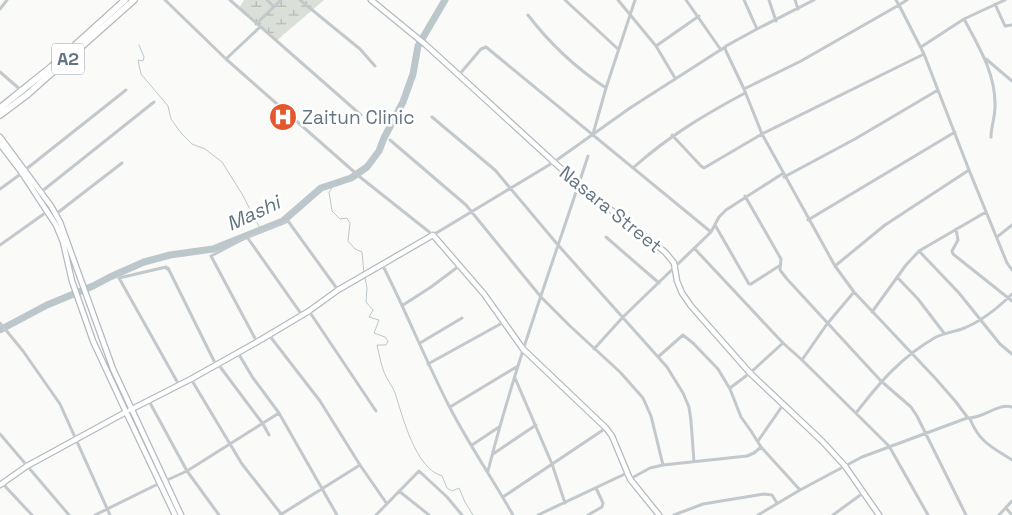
<svg xmlns="http://www.w3.org/2000/svg" width="1012" height="515" font-family="'Space Grotesk',sans-serif">
<style>
.wetland{fill:url(#wetland-marsh)}
.lines{fill:none;stroke-linecap:round;stroke-linejoin:round}
.stream{stroke:#bbc7cb;stroke-width:1}
.river{stroke:#bbc7cb;stroke-width:7}
.secondary-casing{stroke:#b3babf;stroke-width:7}
.highway-casing{stroke:#b4b9bd;stroke-width:8}
.street{stroke:#c3c8cc;stroke-width:3}
.secondary{stroke:#fff;stroke-width:4.5}
.highway{stroke:#fff;stroke-width:5.5}
.labels{text-anchor:middle;stroke-width:5;stroke-linejoin:round;paint-order:stroke}
.shield{fill:#fff;stroke:#939fa8;stroke-width:1}
.shield-label{font-size:18px;font-weight:bold;fill:#657683}
.poi-label{font-size:19px;fill:#657683;stroke:#fff;text-anchor:start}
.street-label{font-size:19px;fill:#657683;stroke:#fff}
.water-label{font-size:20px;font-style:italic;fill:#60757c;stroke:#fff}
</style>
<defs>
<pattern id="wetland-marsh" width="20" height="14" patternUnits="userSpaceOnUse" patternTransform="scale(1.25)"><rect width="20" height="14" fill="#dadfd7"/><path d="M1 5h8M5 5V1M11 12h8M15 12V8" fill="none" stroke="#b4b9b4"/></pattern>
</defs>
<rect width="100%" height="100%" fill="#fafaf8"/>
<path class="wetland" d="M244 0H324L276 41 239 8Z"/>
<g class="lines">
<path class="stream" d="M139 45 144 57 143 61 138 60 141 74 168 106 171 119 181 133 192 144 205 149 222 162 242 194 261 230
M336 183 329 192 332 211 340 219 347 218 350 223 348 241 355 249 362 252 364 274
M365 278 367 288 366 302 373 310 369 317 379 320 374 333 385 337 388 341 386 345H377C379 353 380 361 383 369 385 377 392 385 395 393 403 417 415 468 442 476L447 488 452 491 459 488 465 502 473 515"/>
<path class="river" d="M0 330 47 305 93 286 110 277 144 262 170 255 213 249 283 221 321 188 351 178 367 167 379 151 384 138 403 102 413 74 418 46 445 0"/>
<g class="secondary-casing">
<path id="secondary" d="M371 0 426 45 579 185 665 252 674 263 677 281 682 293 691 306 750 373 822 441 845 466 879 515
M0 137 51 206 60 222 113 369 181 515
M0 144 22 173 56 225 63 242 72 281 93 341 126 412 175 515
M130 410 191 379 257 342 309 311 338 290 433 235 484 294 523 349 606 428 612 436 630 479 659 515
M0 485 27 466 126 412"/>
</g>
<g class="highway-casing">
<path id="highway" d="M0 108 51 67 125 0
M0 115 28 94 134 0"/>
</g>
<path class="street" d="M165 0 226 59 360 177 433 235 554 162 630 108 725 47
M230 0 361 115
M267 0 274 7
M300 0 360 49 375 66
M565 0 618 49
M618 0 656 46 675 78
M686 0 721 50
M744 0 757 29 726 46 725 49 744 89 762 134 835 266 854 292 936 379 956 402 968 418C983 419 997 403 1012 407
M769 0 776 21
M795 0 798 9
M896 0 899 5 907 0
M995 4 1005 26 1012 25
M0 9 7 0
M528 15C550 44 576 68 606 88
M964 19C979 47 996 74 995 107 995 117 991 127 991 137
M256 24 281 0
M757 29 814 0
M656 46 699 16
M921 47 964 19 1005 0
M226 59 260 27
M986 59 1012 81
M0 72 22 91
M458 76 481 49 486 47 711 232
M744 89 801 61 899 5 924 54 969 170 1007 263 1012 270
M432 117 495 170 558 245 667 367 683 393 689 407 691 421 694 462
M593 134 606 88 635 0
M672 135 701 166 704 168 762 134 924 54
M390 140 466 205 541 297 570 326 620 372 643 398 651 416 663 465
M634 167C669 136 704 115 745 93
M25 170 126 90
M784 177 855 139 938 90
M0 189 22 173
M41 192 154 102
M745 196 781 259 780 270 787 279 881 381 911 407 917 416 966 515
M56 214 122 163
M808 220 955 132
M715 225 749 284H751L779 266
M956 229 958 240 952 251 953 254 1012 301
M247 237 302 315
M606 237 659 283
M997 237 1012 225
M0 245 48 211
M694 248 783 343 802 360 889 446 928 515
M919 251 959 293 1000 344 1012 354
M382 264C406 311 425 359 449 406 468 443 492 478 513 515
M835 266 885 225 969 170
M897 277 918 299 944 333
M403 305 431 287 459 266
M309 311 376 411
M872 312 906 265 919 251 986 212
M0 323 23 351 60 404 110 515
M269 335 320 401 360 465 387 504
M257 342 211 256 247 237 288 221 338 290
M420 343 462 318
M594 349 623 317 711 232 719 217 726 210 782 174
M238 353 253 378 279 413 337 515
M658 357 683 335 693 343 718 369 730 389 741 417 751 431 761 447 800 490
M802 360 827 324 854 292
M218 364 263 424 269 435
M428 364 504 322
M515 378 552 464 565 503
M191 379 242 464 282 515
M179 385 119 278 166 267 167 269 168 268 216 365
M730 388 750 373 783 343
M149 401 187 471 219 515
M450 407 518 366
M856 413C880 382 901 357 936 337 945 333 953 332 962 329 980 322 998 308 1012 294
M970 419C980 443 992 447 1012 460
M0 434 69 515
M758 441 783 405
M472 445 499 427
M493 454 536 425
M488 471C515 364 554 260 588 156
M630 479 650 468 663 465 747 456 754 453 761 447
M165 481 187 471 279 413
M2 483 32 515
M399 491 429 515
M503 497 606 428
M1006 508 1012 515
M95 515 160 483
M280 515 360 465
M376 515 419 471 447 497 462 515
M538 515 627 473
M588 515 602 507 603 503 596 488
M674 515 703 504 764 494 772 495 777 503
M758 515 800 490 862 457 967 418
M833 515 863 493
M999 515 1012 501"/>
<use href="#secondary" class="secondary"/>
<use href="#highway" class="highway"/>
</g>
<defs>
<g id="hospital-disc" transform="scale(1.4375)"><circle r="9.5" fill="#e4572e" stroke="#fff"/><path d="M-5-5h3v3.5h4V-5h3V5h-3V1.5h-4V5h-3Z" fill="#fff"/></g>
</defs>
<g fill-rule="evenodd">
<use href="#hospital-disc" x="283" y="117"/>
</g>
<g class="labels">
<rect class="shield" x="52" y="43.5" width="32" height="31" rx="4"/>
<g class="shield-label">
<text x="68" y="65">A2</text>
</g>
<g class="poi-label">
<text x="302" y="124">Zaitun Clinic</text>
</g>
<g class="street-label">
<text transform="translate(611 209) rotate(39)" y="7">Nasara Street</text>
</g>
<g class="water-label">
<text transform="translate(253 213) rotate(-25)" y="7">Mashi</text>
</g>
</g>
</svg>
